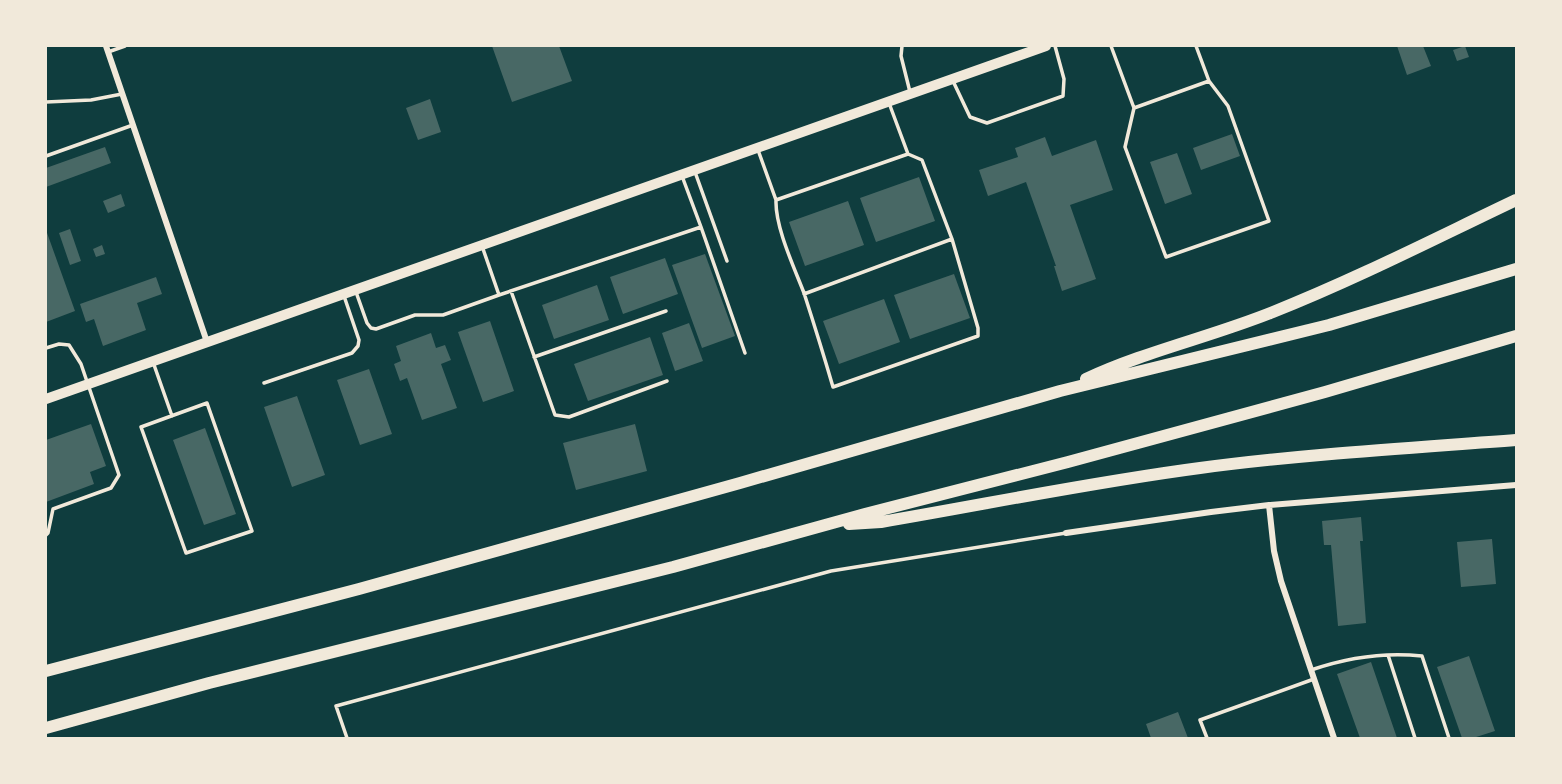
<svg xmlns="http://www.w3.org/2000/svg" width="1562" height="784" font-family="'Space Grotesk',sans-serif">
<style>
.building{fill:#486865}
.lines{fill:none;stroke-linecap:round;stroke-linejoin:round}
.service{stroke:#f1e9da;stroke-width:3.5}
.minor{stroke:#f1e9da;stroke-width:6}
.secondary{stroke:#f1e9da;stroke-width:10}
.motorway{stroke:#f1e9da;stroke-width:12}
</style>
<rect width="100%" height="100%" fill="#0f3d3e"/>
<path class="building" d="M492 46H559L572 81 512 102Z
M1397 46H1423L1431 66 1407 75Z
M1465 46 1469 57 1457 61 1453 50Z
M430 99 441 132 418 140 406 108Z
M1232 134 1240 156 1201 170 1193 148Z
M1045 137 1052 156 1096 140 1113 190 1070 205 1096 279 1062 291 1054 266H1056L1026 182 988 196 979 170 1018 157 1015 148Z
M105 147 111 163 46 187V168Z
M1177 153 1192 194 1165 204 1150 162Z
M919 177 935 221 876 242 860 198Z
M121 194 125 206 108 213 103 201Z
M848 201 864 245 805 266 789 222Z
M70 229 81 261 70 265 59 233Z
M46 230 75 311 46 322Z
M102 245 105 254 96 257 93 249Z
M705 254 735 336 702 348 672 265Z
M665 258 678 294 623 314 610 277Z
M954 274 970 318 910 339 894 295Z
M156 277 162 294 137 303 146 330 103 346 94 319 86 322 80 304Z
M597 285 609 320 554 339 542 305Z
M884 299 900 342 839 364 823 321Z
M490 321 514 391 483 402 458 332Z
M689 323 703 361 675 371 662 333Z
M431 333 436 348 445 345 451 360 441 364 457 408 422 420 407 378 400 381 394 364 401 361 396 346Z
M650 337 663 375 588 401 574 364Z
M369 369 392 434 360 445 337 380Z
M297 396 325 475 292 487 264 407Z
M91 424 106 466 90 472 94 484 46 502V440Z
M635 424 647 471 576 490 563 443Z
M205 428 236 514 204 525 173 440Z
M1361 517 1363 541H1360L1366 623 1338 626 1331 545H1324L1322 521Z
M1492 539 1496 584 1461 587 1457 542Z
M1469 656 1495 731 1473 738H1462L1437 667Z
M1371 662 1397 738H1360L1337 674Z
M1178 712 1188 738H1151L1146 724Z"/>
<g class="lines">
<path class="service" d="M902 46 901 56 910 92
M1111 46 1134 108 1125 147 1166 257 1269 221 1228 106 1209 81 1196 46
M108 52 125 46
M953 81 970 117 987 123 1063 96 1064 79 1055 46
M46 102 91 100 122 94
M889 103 908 154
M1134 108 1209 81
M758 150 776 200C775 227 794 267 804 293 814 324 824 356 833 387L978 336V328L952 239 922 160 908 154 776 200
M46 156 133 125
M695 172 727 261
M701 227 745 353
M511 291 555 415 569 417 667 381
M356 292 367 323 371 328 376 329 415 315H443L499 295 482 246
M804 294 952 239
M499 295 701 227 682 176
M46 348 59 344 69 345 81 364 119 475 111 488 53 509 48 533 46 535
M534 357 666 311
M153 362 172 416
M264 383 352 353 358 346 359 340 344 296
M207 403 252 531 186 553 141 427Z
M1388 655 1415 738
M1311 670C1346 658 1385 652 1422 656L1449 738
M347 738 336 706 831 571 1066 533
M1207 738 1200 720 1314 679"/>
<path class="minor" d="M106 46 207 342
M1269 505 1274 551 1281 581 1334 738
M1066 533 1211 512 1269 505 1516 485"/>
<path class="secondary" d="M46 399 1046 46"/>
<path class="motorway" d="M1086 379C1146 351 1211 337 1273 312 1356 279 1436 238 1516 200
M849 524 881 522C987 504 1093 482 1200 468 1305 454 1411 448 1516 440
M46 671 359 589 740 483 1060 391 1329 325 1516 269
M46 728 209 683 673 567 865 514 1068 462 1325 392 1516 336"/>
</g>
<rect width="1562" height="784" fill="none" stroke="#f1e9da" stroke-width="94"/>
</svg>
